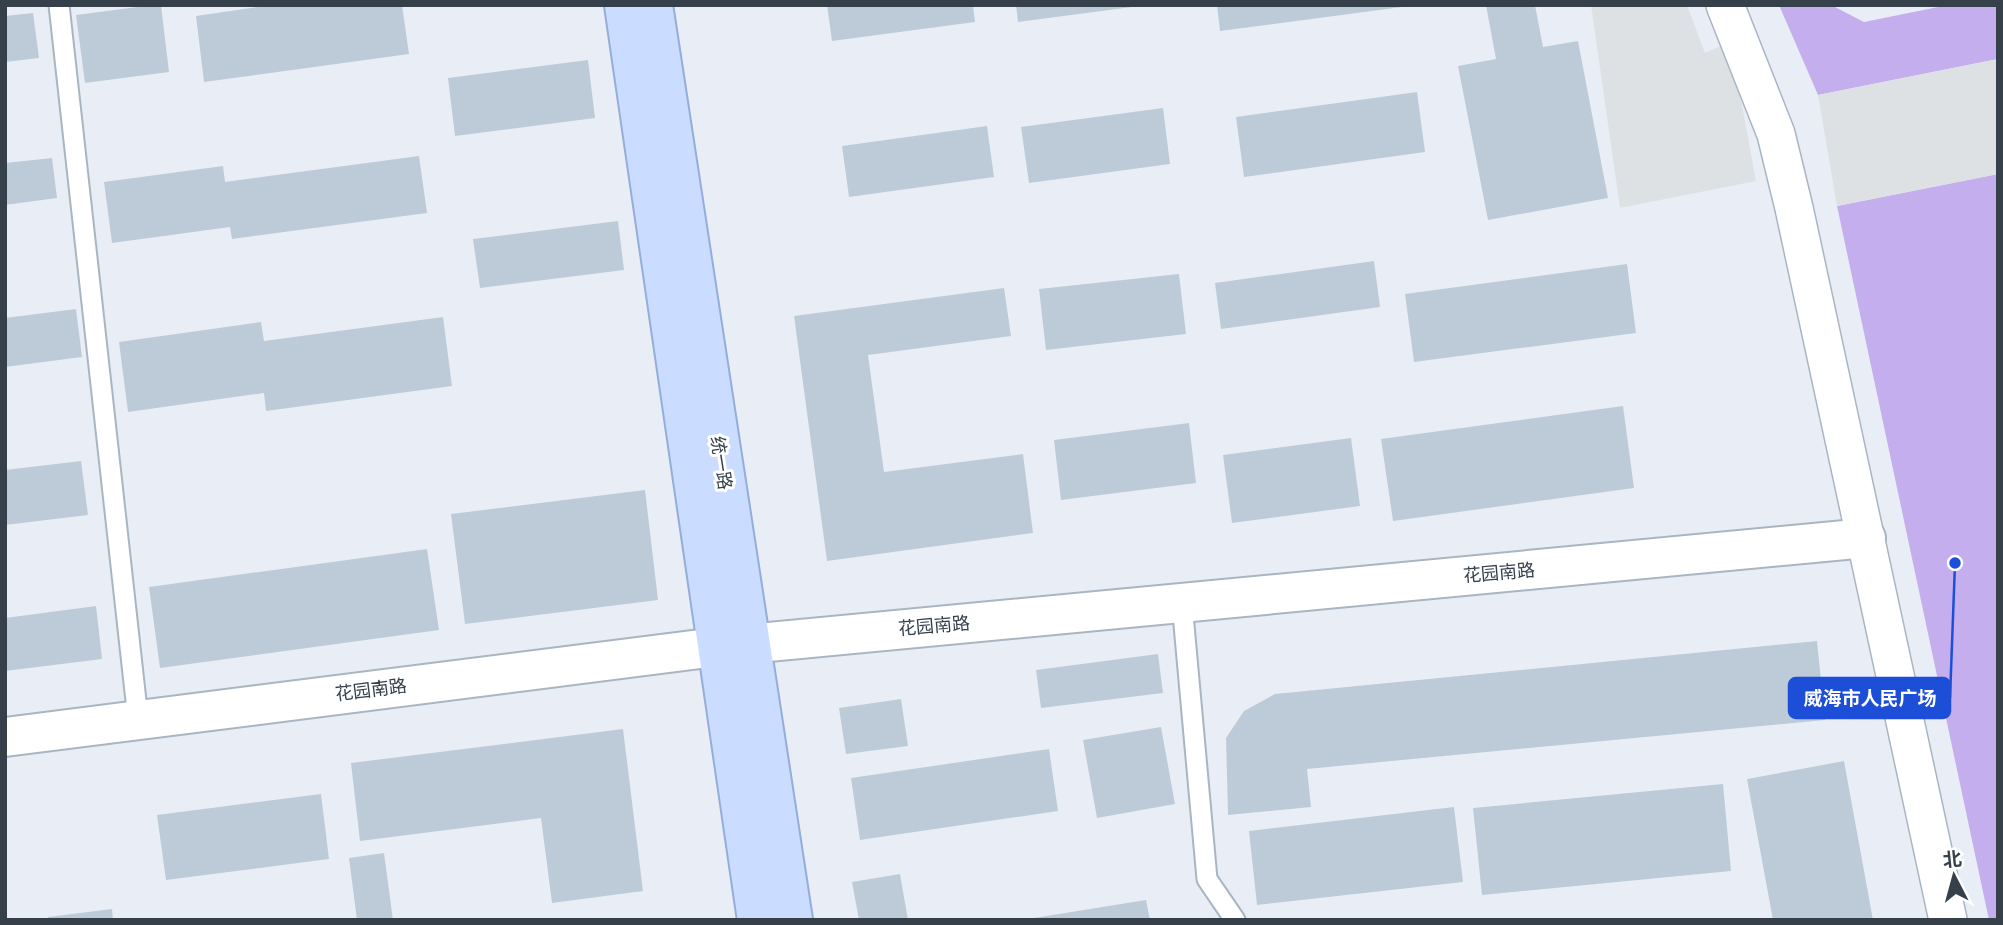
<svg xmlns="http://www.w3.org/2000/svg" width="2003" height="925" font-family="Poppins,'Noto Sans SC',sans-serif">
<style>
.green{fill:#c5aeee}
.parking{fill:#dee1e4}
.building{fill:#bdcbd9}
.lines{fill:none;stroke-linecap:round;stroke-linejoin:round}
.service-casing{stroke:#aab5c3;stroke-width:23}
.minor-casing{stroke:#aab5c3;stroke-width:40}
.tertiary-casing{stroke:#aab5c3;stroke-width:42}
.secondary-casing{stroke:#95addb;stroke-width:42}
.service{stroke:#fff;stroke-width:19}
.minor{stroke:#fff;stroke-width:37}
.tertiary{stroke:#fff;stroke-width:38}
.secondary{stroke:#cadcff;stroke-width:38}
.labels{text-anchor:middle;stroke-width:6;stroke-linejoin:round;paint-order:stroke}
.street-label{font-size:18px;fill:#36404b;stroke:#fff}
.leader{fill:none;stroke:#1d4ed8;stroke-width:2.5}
.callout-dot{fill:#1d4ed8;stroke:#fff;stroke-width:2.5}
.callout{fill:#1d4ed8;stroke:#1d4ed8;stroke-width:2.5}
.callout-label{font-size:19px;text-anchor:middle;font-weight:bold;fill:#fff}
</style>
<rect width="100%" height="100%" fill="#e9eef6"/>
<path class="green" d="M1779 5H1831L1864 22 1948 5H1998V59L1818 95Z
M1998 174V920H1989L1837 206Z"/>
<path class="parking" d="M1591 5H1687L1705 53 1725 44 1740 94 1756 181 1620 208Z
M1998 59V174L1837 206 1818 95Z"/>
<path class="building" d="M153 5H161L169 72 85 83 76 15Z
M272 5H402L409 54 204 82 196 16Z
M827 5H973L975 22 832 41Z
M1016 5H1132V7L1018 22Z
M1217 5H1401L1402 7 1220 31Z
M1486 5H1535L1543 47 1578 41 1608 198 1488 220 1458 66 1496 59Z
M33 13 39 58 5 62V16Z
M588 60 595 118 455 136 448 78Z
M1417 92 1425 152 1244 177 1236 117Z
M1163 108 1170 164 1029 183 1021 127Z
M987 126 994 177 849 197 842 146Z
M419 156 427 213 232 239 230 227 112 243 104 182 223 166 225 182Z
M52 158 57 198 5 205V163Z
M618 221 624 270 480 288 473 239Z
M1374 261 1380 307 1221 329 1215 283Z
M1627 264 1636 333 1414 362 1405 294Z
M1179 274 1186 334 1046 350 1039 289Z
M1004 288 1011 336 868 355 884 472 1023 454 1033 533 827 561 794 316Z
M76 309 82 357 5 367V318Z
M443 317 452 386 266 411 264 393 128 412 119 342 261 322 264 341Z
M1623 406 1634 488 1393 521 1381 439Z
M1189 423 1196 483 1061 500 1054 440Z
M1351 438 1360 506 1232 523 1223 455Z
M81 461 88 515 5 525V470Z
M645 490 658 600 465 624 451 514Z
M427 549 439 630 160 668 149 587Z
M96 606 102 659 5 671V618Z
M1817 641 1825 720 1307 769 1311 807 1228 815 1226 738 1244 711 1275 694Z
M1158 654 1163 693 1041 708 1036 670Z
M901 699 908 746 846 754 839 708Z
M1161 727 1175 804 1097 818 1083 740Z
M623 729 643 891 552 903 541 818 360 841 351 763Z
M1049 749 1058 811 860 840 851 778Z
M1844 761 1873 920H1773L1747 779Z
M1723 784 1731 871 1482 895 1473 808Z
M321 794 329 859 166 880 157 815Z
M1454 807 1463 882 1257 905 1249 831Z
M384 853 393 920H357L349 858Z
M900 874 908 920H859L852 882Z
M1146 900 1150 920H1034V918Z
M112 909 113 920H48V917Z"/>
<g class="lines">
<g class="service-casing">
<path id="service" d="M59 5 138 719
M1182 603 1207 879 1235 920"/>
</g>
<g class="minor-casing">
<path id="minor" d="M1725 5 1776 134 1794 208 1948 920"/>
</g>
<g class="tertiary-casing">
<path id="tertiary" d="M5 737 716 647 1866 538"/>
</g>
<g class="secondary-casing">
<path id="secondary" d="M624 5 757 920
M653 5 793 920"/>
</g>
<use href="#service" class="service"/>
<use href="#minor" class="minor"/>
<use href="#tertiary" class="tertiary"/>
<use href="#secondary" class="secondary"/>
</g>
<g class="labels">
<g class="street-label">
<text transform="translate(721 463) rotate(81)" y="6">统一路</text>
<text transform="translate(1499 573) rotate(-5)" y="6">花园南路</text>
<text transform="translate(934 626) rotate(-5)" y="6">花园南路</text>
<text transform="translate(371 690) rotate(-7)" y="6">花园南路</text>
</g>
</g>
<path class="leader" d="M1955 563L1950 698"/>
<circle class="callout-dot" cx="1955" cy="563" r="7"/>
<rect class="callout" x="1789" y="678" width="161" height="40" rx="7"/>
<g class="callout-label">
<text x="1870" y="705">威海市人民广场</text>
</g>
<rect width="2003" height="925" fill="none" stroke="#36404b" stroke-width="14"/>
<g transform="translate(1954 876) rotate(354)" stroke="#ffffff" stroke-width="5" paint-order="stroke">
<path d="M0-5L12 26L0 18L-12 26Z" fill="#36404b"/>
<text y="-10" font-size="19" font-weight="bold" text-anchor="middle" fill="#36404b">北</text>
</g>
</svg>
